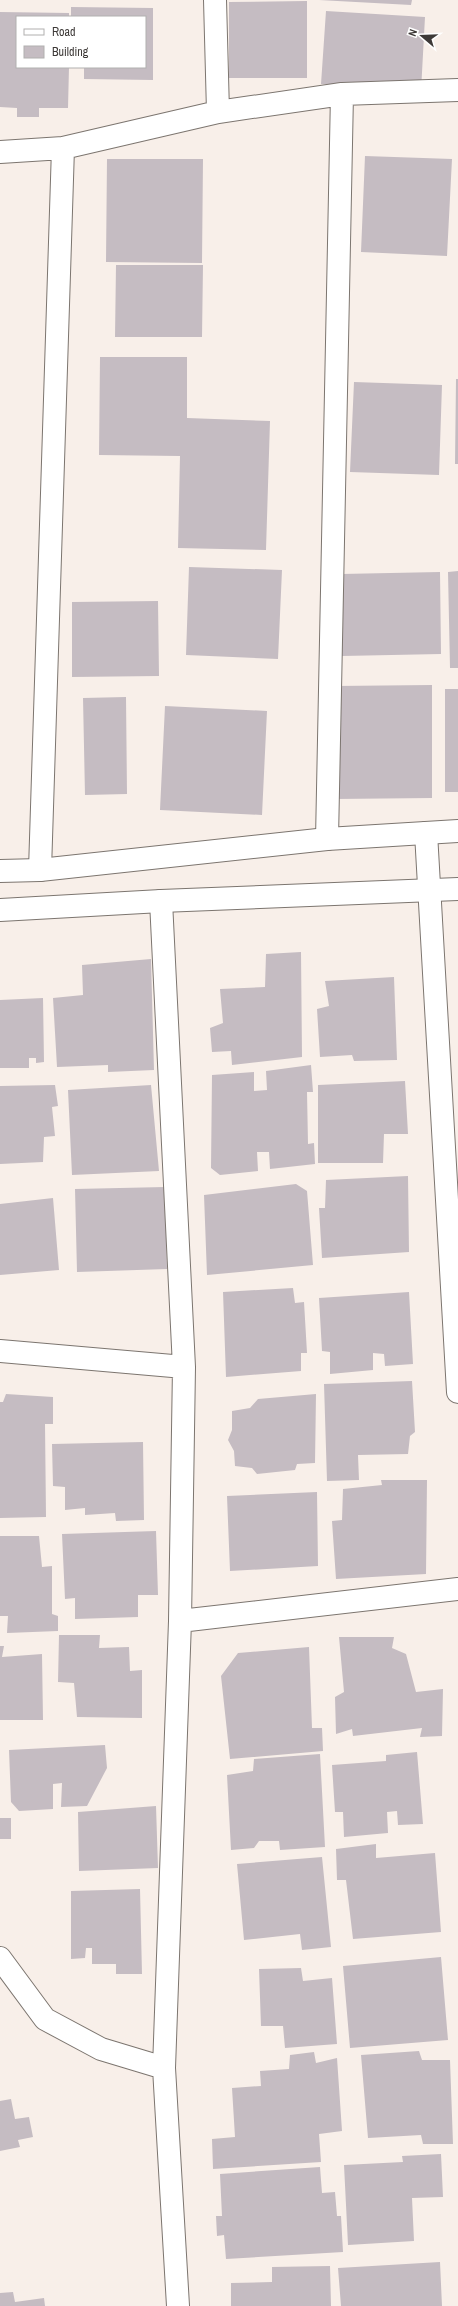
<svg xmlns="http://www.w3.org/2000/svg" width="458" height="2306" font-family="'Archivo Narrow',sans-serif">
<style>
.building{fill:#c5bcc2}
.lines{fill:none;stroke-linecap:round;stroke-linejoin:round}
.minor-casing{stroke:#7c756f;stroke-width:24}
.primary-casing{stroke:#7c756f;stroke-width:24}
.minor{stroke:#fff;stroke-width:22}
.primary{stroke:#fff;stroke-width:22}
</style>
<rect width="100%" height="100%" fill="#f8efe9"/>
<path class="building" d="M319 0H412L411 5Z
M307 1V78H229V2Z
M71 7 153 8V80L84 79V67H145V17H71Z
M326 11 425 17 421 91 321 84Z
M0 12 69 13V17H17V67H69L68 108H39V117H17V108L0 107Z
M365 156 452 159 447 256 361 252Z
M107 159H203L202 263 106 262Z
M116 265H203L202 337H115Z
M100 357H187V418L270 421 266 550 178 548 180 456 99 455Z
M456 379H458V464H455Z
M354 382 442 385 439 475 350 472Z
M189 567 282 570 278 659 186 655Z
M458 571V668H450L448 572Z
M440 572 441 654 342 656 341 574Z
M158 601 159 676 72 677V602Z
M432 685V798L335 799V686Z
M445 689H458V792H445Z
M126 697 127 794 85 795 83 698Z
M165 706 267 711 262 815 160 810Z
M301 952 302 1057 232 1065 231 1051 212 1052 210 1028 223 1023 220 989 265 987 266 954Z
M151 959 154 1070 108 1072V1065L57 1067 53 998 83 995 82 965Z
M394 977 397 1060 354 1061 352 1055 320 1057 317 1009 329 1006 325 981Z
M43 998 44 1062 36 1063V1058H29V1068H0V1000Z
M311 1065 313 1092H307L308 1144 314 1143 315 1164 270 1169 269 1152H257L258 1171 220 1175 211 1168 212 1075 254 1072V1091L267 1090 266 1071Z
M405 1081 408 1134H384L383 1163H318V1085Z
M55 1085 58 1106 52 1107 55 1136 44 1137 43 1162 0 1164V1086Z
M151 1085 159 1171 72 1175 68 1090Z
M408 1176 409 1252 322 1258 319 1208H325L326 1180Z
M296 1184 307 1191 313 1265 207 1275 204 1195Z
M165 1187 167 1269 77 1272 75 1189Z
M53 1198 59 1270 0 1275V1204Z
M293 1288 295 1303 304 1302 307 1353H301V1371L226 1377 223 1292Z
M409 1292 413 1364 385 1366 384 1354 373 1353V1370L330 1374V1352L322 1351 319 1298Z
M412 1381 415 1432 410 1436 408 1454 358 1455 359 1480 327 1481 324 1384Z
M6 1394 53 1397V1424H45L46 1517 0 1518V1402H3Z
M316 1394 315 1463 297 1464 295 1470 257 1474 252 1468 235 1466 234 1451 228 1440 232 1430V1411L250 1408 258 1399Z
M143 1442 144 1520 116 1521 115 1513 85 1515V1508L65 1510V1487L53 1486 52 1444Z
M381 1480H427L426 1574 336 1579 332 1521 342 1520 343 1489 382 1485Z
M317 1492 318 1566 230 1571 227 1496Z
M156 1531 158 1595H138V1617L75 1619V1598L65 1599 62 1534Z
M0 1536H39L42 1567 52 1566V1614L58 1616V1631L7 1633 8 1616H0Z
M59 1635H100L99 1648 129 1647 130 1671 142 1670V1718L77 1717 74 1683 58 1682Z
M339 1637H394L392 1648 406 1654 416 1692 443 1689 442 1736 420 1737 422 1728 353 1736 352 1729 336 1734 335 1697 344 1692Z
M0 1646H4L2 1657 42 1654 43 1720H0Z
M309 1647 312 1728H322L323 1751 230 1759 221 1676 238 1653Z
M105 1745 107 1768 87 1806 61 1807 62 1783 53 1784V1809L19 1811 11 1802 9 1750Z
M417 1752 423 1824 398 1825 397 1811 387 1812 388 1833 344 1837 343 1812H335L332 1765 386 1761V1755Z
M320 1754 325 1847 280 1850 279 1841H259L254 1848 231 1850 227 1775 253 1771 254 1759Z
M156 1806 158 1868 79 1871 78 1812Z
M0 1818H11V1839H0Z
M376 1844V1858L435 1853 441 1932 353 1939 346 1880H337L336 1849Z
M322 1857 331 1947 302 1950 300 1934 244 1940 237 1864Z
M140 1889 142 1974H116V1964H92V1948H86L85 1958 71 1959V1891Z
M441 1957 448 2040 350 2048 343 1966Z
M301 1968 303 1981 332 1978 337 2044 285 2048 283 2026H261L259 1969Z
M419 2051 422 2060H450L453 2144H423L421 2135 368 2138 361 2055Z
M314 2052 316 2063 337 2058 342 2131 319 2134 321 2162 213 2169 212 2139 235 2137 232 2088 261 2086 260 2071 289 2069 290 2055Z
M11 2099 15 2119 29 2117 33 2137 18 2140 20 2147 0 2151V2101Z
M441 2154 443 2197 412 2198 414 2241 348 2245 344 2165 403 2162 402 2156Z
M320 2167 322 2193 335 2192 337 2216H341L343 2252 226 2259 224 2235 217 2236 216 2216H222L220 2174Z
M440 2262 442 2306H341L338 2268Z
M330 2266 331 2306H231V2283L272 2282V2267Z
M13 2292 15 2302 44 2298 45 2306H0V2293Z"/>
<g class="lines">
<g class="minor-casing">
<path id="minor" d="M215 0 218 112
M0 152 63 148 218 112 342 94 458 90
M426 833 458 1392
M327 839 342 94
M40 870 63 148
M161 901 184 1367 180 1621 164 2068 178 2306
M0 1351 184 1367
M180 1621 458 1589
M0 1958 45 2019 101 2049 164 2068"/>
</g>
<g class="primary-casing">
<path id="primary" d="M0 871 40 870 327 839 458 831
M0 910 161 901 458 889"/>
</g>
<use href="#minor" class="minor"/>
<use href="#primary" class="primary"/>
</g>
<rect x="16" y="16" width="130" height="52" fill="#ffffff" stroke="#b1b0af"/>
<rect x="24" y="29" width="20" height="6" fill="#ffffff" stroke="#b1b0af"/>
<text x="52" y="36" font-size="12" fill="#3d3937">Road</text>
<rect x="24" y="46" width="20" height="12" fill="#c5bcc2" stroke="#b1b0af"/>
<text x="52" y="56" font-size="12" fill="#3d3937">Building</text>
<g transform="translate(422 36) rotate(289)" stroke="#ffffff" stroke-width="3" paint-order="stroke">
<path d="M0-3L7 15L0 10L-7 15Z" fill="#3d3937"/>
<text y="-6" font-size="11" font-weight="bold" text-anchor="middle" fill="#3d3937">N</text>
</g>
</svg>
